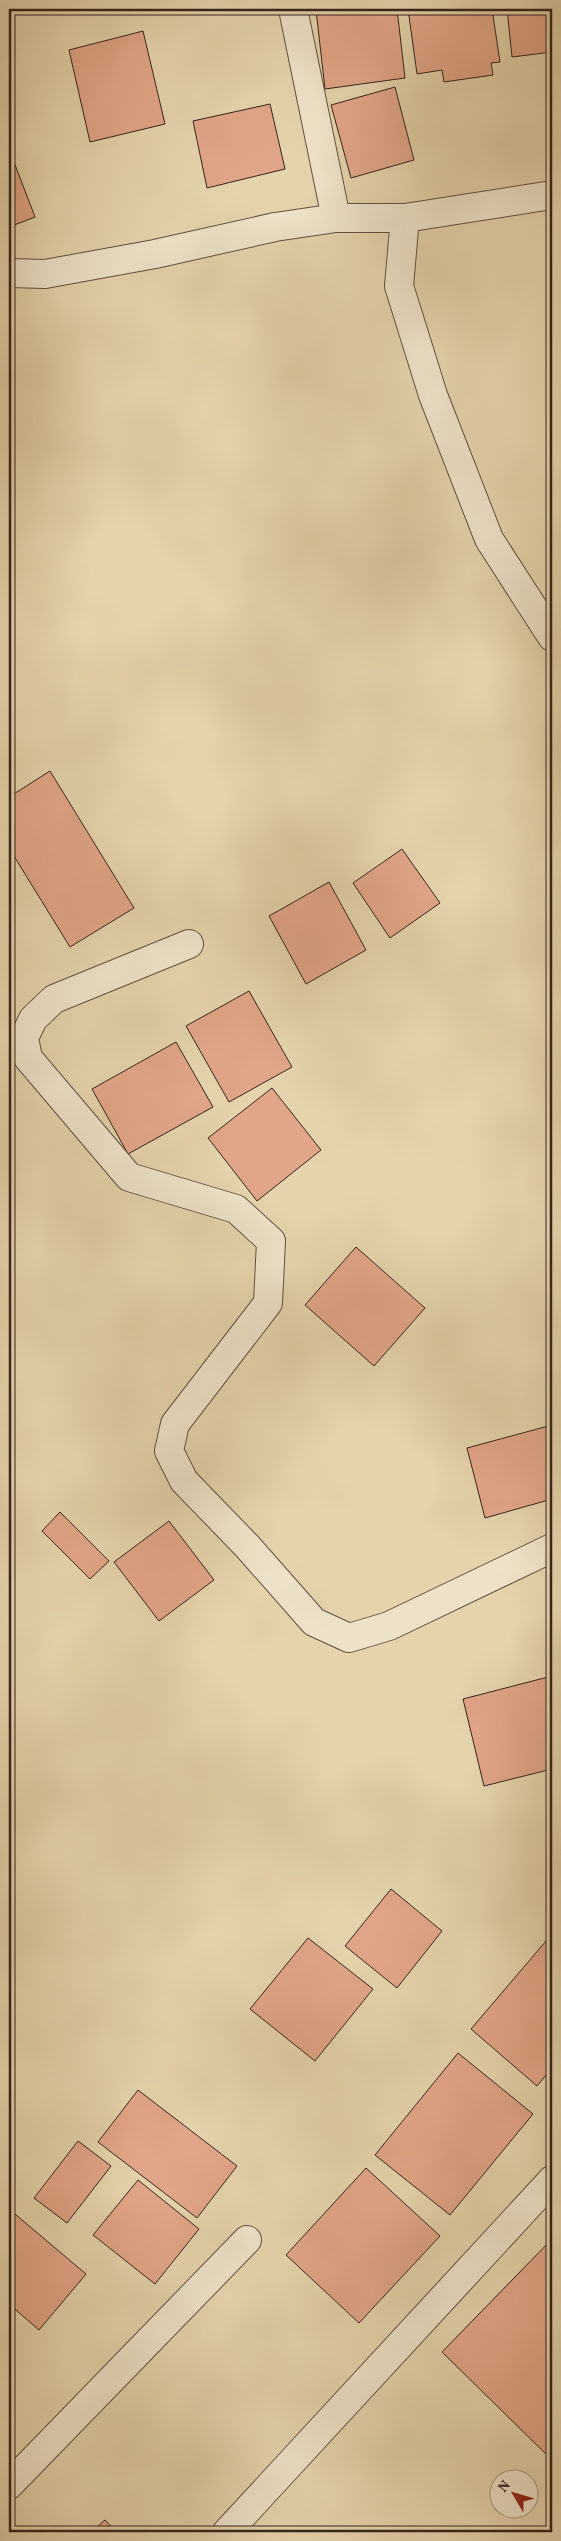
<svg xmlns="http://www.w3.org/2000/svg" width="561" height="2541" font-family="Vollkorn,serif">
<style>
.building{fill:#e1a587;stroke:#35241d}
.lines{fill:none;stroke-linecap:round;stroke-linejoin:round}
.street-casing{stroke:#615040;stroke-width:30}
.street{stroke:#ede2c8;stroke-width:28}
</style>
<rect width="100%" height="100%" fill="#e4d3ab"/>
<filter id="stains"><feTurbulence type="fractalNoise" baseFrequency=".004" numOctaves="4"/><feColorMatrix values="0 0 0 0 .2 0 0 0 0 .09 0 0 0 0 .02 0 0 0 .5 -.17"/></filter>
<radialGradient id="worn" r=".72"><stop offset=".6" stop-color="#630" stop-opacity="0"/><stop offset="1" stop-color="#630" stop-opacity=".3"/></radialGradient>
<path class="building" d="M325 9H397L405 78 325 89 316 10Z
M408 9H492L500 62 491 63 493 75 444 82 442 70 417 74Z
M507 9H552V52L512 57Z
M143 31 165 124 90 142 69 50Z
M395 87 414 160 351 178 331 105Z
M270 104 285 169 207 188 193 121Z
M9 149 35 217 9 227Z
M50 771 134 908 70 947 9 848V797Z
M402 849 440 903 390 938 353 883Z
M329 882 366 950 306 984 269 916Z
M249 991 292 1067 229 1102 186 1026Z
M176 1042 213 1107 128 1154 92 1089Z
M272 1088 321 1150 257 1201 208 1138Z
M356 1247 425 1308 374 1366 305 1305Z
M552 1425V1499L485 1518 467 1448Z
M60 1512 109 1561 90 1579 42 1531Z
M169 1521 214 1580 159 1621 114 1562Z
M552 1676V1769L484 1786 463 1699Z
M391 1889 442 1931 397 1988 345 1946Z
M552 1934V2068L537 2086 471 2029Z
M308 1938 373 1989 315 2061 250 2009Z
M458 2053 533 2114 450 2215 375 2155Z
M138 2090 237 2166 197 2218 98 2142Z
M78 2141 111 2166 67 2223 34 2198Z
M366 2168 440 2236 359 2323 286 2255Z
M138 2180 199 2229 155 2284 93 2235Z
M9 2209 86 2274 39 2330 9 2304Z
M552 2239V2460L442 2352Z
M105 2520 116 2532H91Z"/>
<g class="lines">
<g class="street-casing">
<path id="street" d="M293 9 336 218
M552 195 405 218 399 286 433 395 489 539 552 637
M9 273 45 274 155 254 275 227 336 218H405
M189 944 54 999 33 1019 24 1038 28 1058 129 1177 236 1209 271 1241 268 1303 175 1424 169 1451 184 1481 247 1546 314 1622 349 1638 389 1626 552 1548
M9 2485 247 2240
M227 2532 552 2180"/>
</g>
<use href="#street" class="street"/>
</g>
<rect width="561" height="2541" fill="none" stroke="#e4d3ab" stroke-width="30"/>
<rect x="10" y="10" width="541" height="2521" fill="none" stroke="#35241d" stroke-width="2.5"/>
<rect x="15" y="15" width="531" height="2511" fill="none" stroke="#35241d"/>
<g transform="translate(514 2494) rotate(308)"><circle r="24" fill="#ede2c8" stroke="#a39684"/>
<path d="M0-4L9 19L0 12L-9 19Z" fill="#8f2418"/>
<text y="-8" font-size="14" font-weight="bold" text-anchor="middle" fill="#35241d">N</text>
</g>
<rect width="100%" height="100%" filter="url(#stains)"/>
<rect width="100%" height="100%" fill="url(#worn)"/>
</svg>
